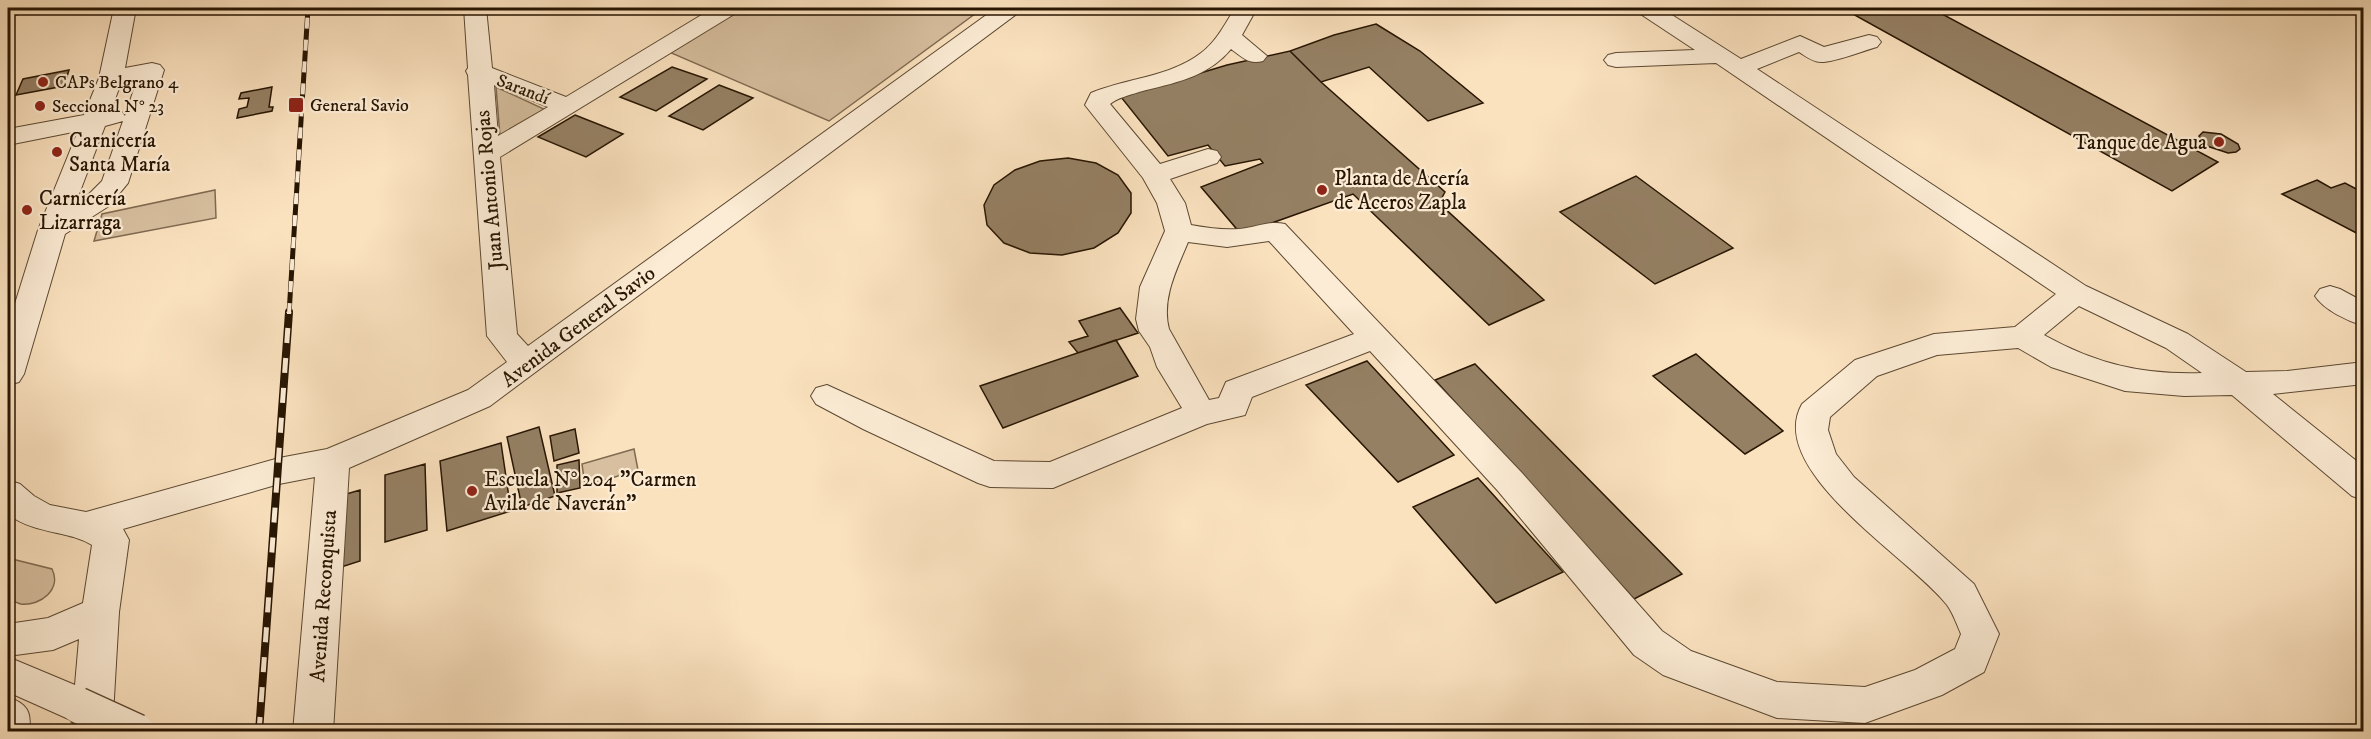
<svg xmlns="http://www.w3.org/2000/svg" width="2371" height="739" font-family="'IM FELL DW Pica',serif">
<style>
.green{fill:#d7bf9f;stroke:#7f6a50;stroke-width:1.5}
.building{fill:#958064;stroke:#271502;stroke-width:1.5}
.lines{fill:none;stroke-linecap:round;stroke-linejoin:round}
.minor-casing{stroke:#5c4831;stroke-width:2}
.minor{fill:#fcecd5;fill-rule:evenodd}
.rail-far1-casing{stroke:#271502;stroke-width:5}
.rail-casing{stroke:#271502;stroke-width:8}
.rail-far1{stroke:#fcecd5;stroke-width:4;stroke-dasharray:11;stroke-linecap:butt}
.rail{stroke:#fcecd5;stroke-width:5;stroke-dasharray:15;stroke-linecap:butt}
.minor-bridge-casing{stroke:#5c4831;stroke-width:38;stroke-linecap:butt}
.minor-bridge{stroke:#fcecd5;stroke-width:35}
.poi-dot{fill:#8f2418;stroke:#fcecd5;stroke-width:2}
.labels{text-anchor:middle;stroke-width:4.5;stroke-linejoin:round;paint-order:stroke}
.far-poi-label{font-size:18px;fill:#271502;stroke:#fcecd5;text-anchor:start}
.far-street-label{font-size:18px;fill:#271502;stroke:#fcecd5}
.poi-label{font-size:21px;fill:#271502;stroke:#fcecd5;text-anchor:start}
.street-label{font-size:21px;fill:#271502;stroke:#fcecd5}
</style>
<rect width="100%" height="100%" fill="#fbe2bf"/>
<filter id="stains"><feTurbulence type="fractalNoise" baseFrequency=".00333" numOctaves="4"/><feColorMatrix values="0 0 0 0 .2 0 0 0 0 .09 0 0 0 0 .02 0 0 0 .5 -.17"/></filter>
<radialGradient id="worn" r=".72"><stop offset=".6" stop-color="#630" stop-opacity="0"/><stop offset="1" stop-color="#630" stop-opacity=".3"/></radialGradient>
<path class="green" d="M741 8H983L829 121 669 52Z
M496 87 546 110 500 136Z
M215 190 216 218 94 241 102 214Z
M634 449 638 470 585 486 582 464Z
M8 558 52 569C62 589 41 606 21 604 17 603 12 600 8 598Z"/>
<path class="building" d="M1842 8H1931L2218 162 2172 191Z
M1376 24 1420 51 1483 103 1428 121 1369 67 1321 82 1290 51 1334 35Z
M1290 51 1321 82 1445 192 1439 203 1544 300 1489 325 1353 194 1241 234 1201 187 1263 163 1260 159 1225 166 1208 145 1168 156 1121 97 1227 65Z
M672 67 707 79 656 111 620 97Z
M69 70 64 86 16 95 23 79Z
M719 85 753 98 703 130 669 116Z
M272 87 269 107H273L272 111 237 118 239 109 247 107 249 98 239 99 241 93Z
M575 115 623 134 586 157 538 137Z
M2203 132 2221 134 2238 144 2240 149 2236 152 2228 153 2207 146 2199 136Z
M1068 158 1096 163 1118 175 1131 193V213L1118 233 1094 248 1062 255 1030 253 1004 243 987 225 984 205 994 185 1015 170 1040 161Z
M1636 176 1733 248 1655 284 1560 212Z
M2317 180 2331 188 2345 183 2364 193V237L2282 194Z
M1120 308 1138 333 1078 353 1069 342 1088 336 1079 321Z
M1116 340 1138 376 1003 428 980 386Z
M1696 354 1783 431 1745 454 1653 376Z
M1367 361 1454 455 1398 482 1306 385Z
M1475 364 1682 574 1634 599 1435 380Z
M539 427 555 496 522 507 507 437Z
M575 429 579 453 554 461 550 436Z
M501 443 511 511 447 531 440 461Z
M579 460 580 488 557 493V465Z
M425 464 427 530 385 542V475Z
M1478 478 1563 572 1496 603 1413 507Z
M360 490V561L335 569 336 497Z"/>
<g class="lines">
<g class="minor-casing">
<path id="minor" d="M8 8H28L25 13 8 16Z
M114 8H136L125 68 152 63 160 65 164 70 128 183 109 206 65 234 24 374 19 382 8 385V326L38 230 78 131 8 145V129L84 115 99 78ZM137 80 125 116 122 112 111 110 121 83ZM123 121 102 181 89 194 76 202 105 126Z
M464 8H486L492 68 566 97 713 8H739L736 13 500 157 517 334 528 346 996 8H1021L1018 13 490 406 349 468 333 732H293L315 477 279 484 123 529 129 540 119 612 112 732H72L73 721 8 692V657L75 685 79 639 53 650 8 656V624L48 618 83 603 92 545C68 530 37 535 9 515L8 480 20 484 34 496 50 505 86 512 279 458 327 449 468 390 507 362 487 336 468 75 466 71 468 68ZM494 85 548 107 498 136Z
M1235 8H1257L1242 35 1267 56 1263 61C1249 65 1242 57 1231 49 1207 78 1173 83 1139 92 1130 95 1117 98 1110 104L1160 164 1208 149 1217 151 1221 157 1217 163 1170 179 1185 203 1191 225C1207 228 1223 230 1239 229 1255 228 1269 220 1285 224L1522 473 1662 631 1691 651 1777 682 1865 687 1915 670 1955 649 1961 634C1957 625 1953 613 1947 605 1912 559 1764 471 1802 404L1855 360 1934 334 2015 327 2056 294 1716 63 1616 67 1608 65 1604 60 1608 55 1616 53 1695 50 1639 13 1636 8H1661L1741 59 1800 36 1824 47 1869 35 1877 37 1881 42 1877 47C1862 51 1836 62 1821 62 1813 62 1805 56 1799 52L1757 69 2086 286 2188 334 2246 372 2287 371 2364 362V384L2273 394 2364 467V500L2352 496 2232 395 2184 396 2125 391 2051 367 2018 348 1937 355 1877 376 1830 417 1828 430 1836 454 1854 477 1974 584 1999 634 1984 672 1942 695 1865 723 1777 718 1663 675 1634 655 1498 491 1370 351 1252 397 1245 415 1207 424 1053 488 990 487 978 483 863 429 816 404 811 396 816 388 827 385 994 461 1050 462 1182 408 1157 367 1150 347 1139 331 1136 319 1140 287 1165 231 1157 203 1143 178 1085 105 1091 93C1127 78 1170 77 1201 53 1216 42 1225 24 1235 8ZM1269 241 1354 334 1226 382 1219 398 1209 400 1169 329C1161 299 1177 269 1188 242L1227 247ZM2079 306 2166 348 2202 373C2143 375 2096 364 2044 335Z
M2330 286 2340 289 2364 302V326C2348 321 2324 310 2315 296L2320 289Z
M8 697C27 704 32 711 29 732H8Z"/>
</g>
<use href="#minor" class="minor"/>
<g class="rail-far1-casing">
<path id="rail-far1" d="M289 314 308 8"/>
</g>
<g class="rail-casing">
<path id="rail" d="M259 732 289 312"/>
</g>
<use href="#rail-far1" class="rail-far1"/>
<use href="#rail" class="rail"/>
<g class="minor-bridge-casing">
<path id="minor-bridge" d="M78 705 137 732"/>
</g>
<use href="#minor-bridge" class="minor-bridge"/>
</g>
<g class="poi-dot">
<circle cx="43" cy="82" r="6"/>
<rect x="288" y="97" width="16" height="16" rx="3"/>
<circle cx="40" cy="106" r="6"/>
<circle cx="2219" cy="142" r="6"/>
<circle cx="57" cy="152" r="6"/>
<circle cx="1322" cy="190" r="6"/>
<circle cx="27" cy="210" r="6"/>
<circle cx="472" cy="491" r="6"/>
</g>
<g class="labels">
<g class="far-poi-label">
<text x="55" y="88">CAPs Belgrano 4</text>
<text x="310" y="111">General Savio</text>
<text x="52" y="112">Seccional N° 23</text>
</g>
<g class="far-street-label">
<text transform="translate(523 89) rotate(21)" y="6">Sarandí</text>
</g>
<g class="poi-label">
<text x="69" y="147">Carnicería<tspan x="69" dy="24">Santa María</tspan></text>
<text x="2207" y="149" text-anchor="end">Tanque de Agua</text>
<text x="1334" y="185">Planta de Acería<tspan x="1334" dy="24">de Aceros Zapla</tspan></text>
<text x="39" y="205">Carnicería<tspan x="39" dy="24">Lizarraga</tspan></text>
<text x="484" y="486">Escuela N° 204 "Carmen<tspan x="484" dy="24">Avila de Naverán"</tspan></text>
</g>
<g class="street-label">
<text transform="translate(489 190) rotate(-95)" y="7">Juan Antonio Rojas</text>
<text transform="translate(578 326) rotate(-37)" y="7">Avenida General Savio</text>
<text transform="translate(323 596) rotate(-86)" y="7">Avenida Reconquista</text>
</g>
</g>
<rect width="2371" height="739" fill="none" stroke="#fbe2bf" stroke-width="30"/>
<rect x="9" y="9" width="2353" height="721" fill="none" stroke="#271502" stroke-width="3"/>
<rect x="15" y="15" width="2341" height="709" fill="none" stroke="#271502" stroke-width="1.5"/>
<rect width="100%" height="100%" filter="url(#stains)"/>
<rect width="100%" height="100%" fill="url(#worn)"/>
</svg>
